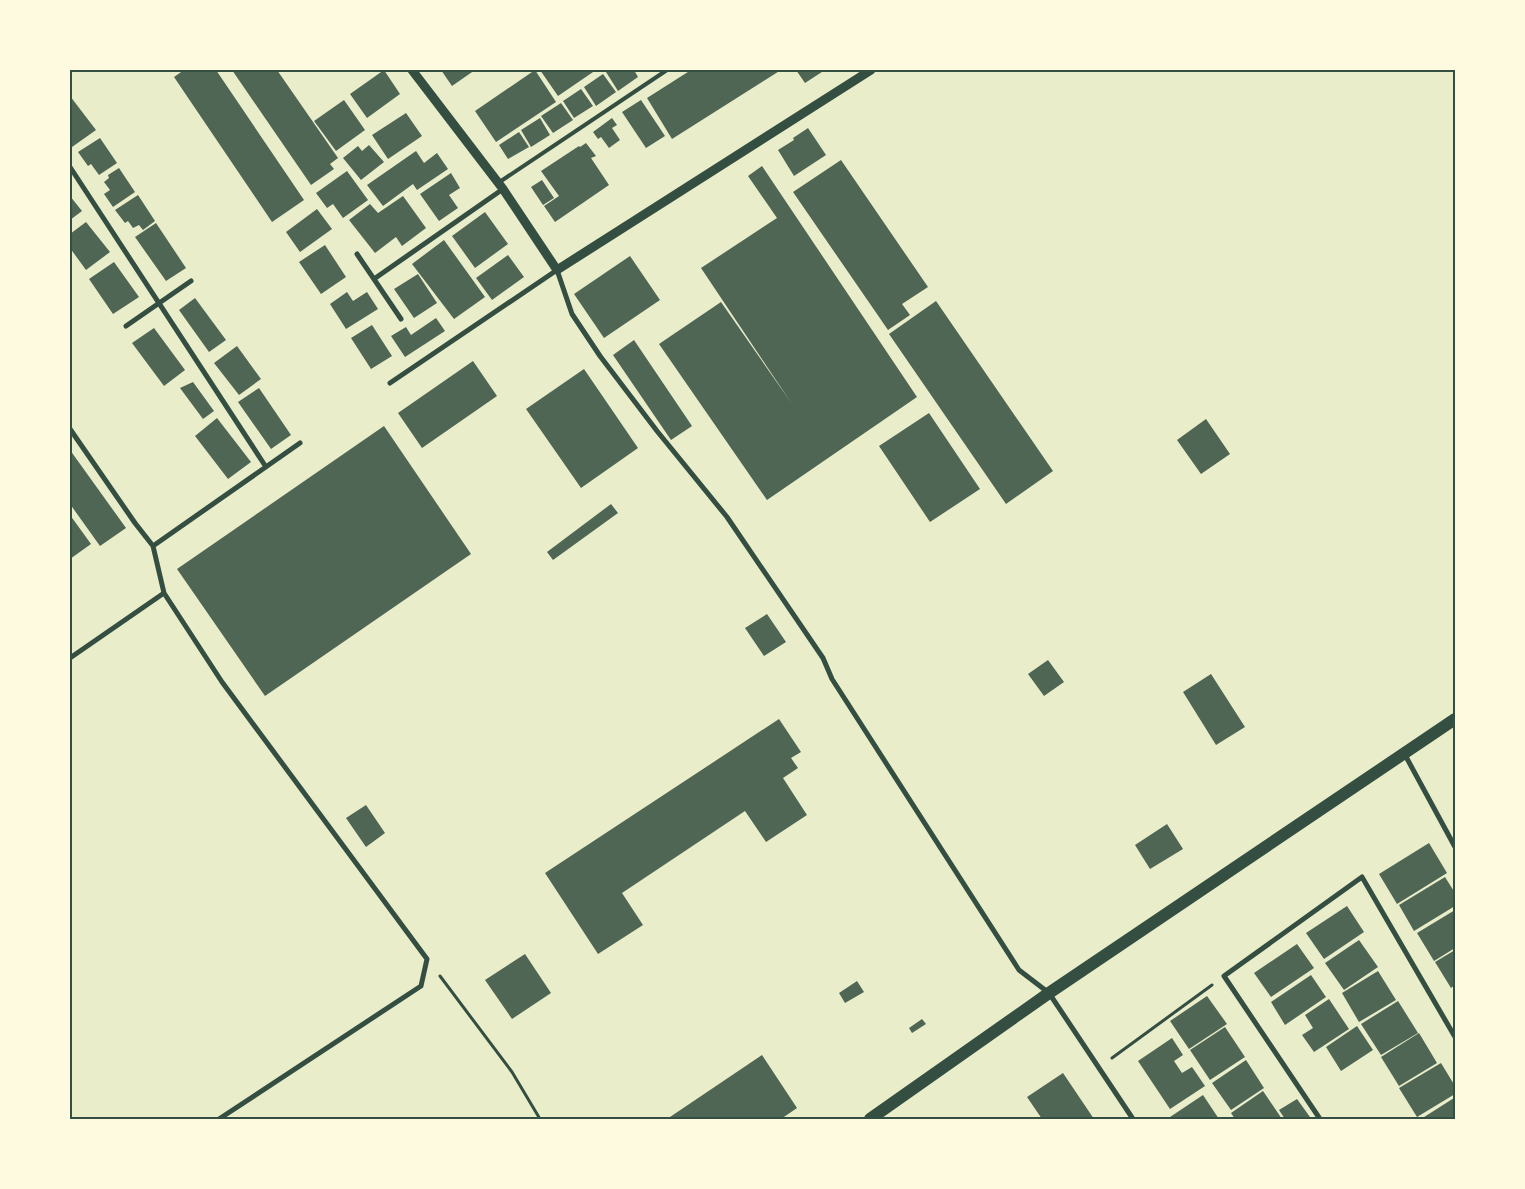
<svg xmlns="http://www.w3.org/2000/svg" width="1525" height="1189" font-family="Ubuntu,sans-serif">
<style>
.building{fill:#4f6655}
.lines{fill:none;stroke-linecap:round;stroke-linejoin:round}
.path{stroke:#344e41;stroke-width:3}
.service{stroke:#344e41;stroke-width:4}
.minor{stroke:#344e41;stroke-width:5}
.tertiary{stroke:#344e41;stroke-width:9}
.primary{stroke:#344e41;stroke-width:12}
.neatline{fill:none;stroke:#344e41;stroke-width:2}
</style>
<rect width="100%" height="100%" fill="#e9edc9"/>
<path class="building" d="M184 70H216L304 200 272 222 174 77Z
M232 70H277L338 158 330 164 334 169 311 185Z
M384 70 400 94 367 118 350 94Z
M441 70H475L452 86Z
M535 70 556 102 496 142 475 111Z
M540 70H596L558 96Z
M609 70H634L638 77 618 91 606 72Z
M691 70H781L672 139 647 98Z
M796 70H825L805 83Z
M603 74 616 92 596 106 584 87Z
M581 89 593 106 574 118 563 101Z
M70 96 96 130 72 147 70 144Z
M344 100 365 130 336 151 314 121Z
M641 100 665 136 646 148 622 112Z
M561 103 573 120 553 133 541 116Z
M406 113 422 136 388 159 372 135Z
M540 118 550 135 531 147 521 130Z
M612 118 617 125 612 128 620 140 609 148 601 137 598 139 593 132Z
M808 128 826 155 794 176 778 150 794 140 793 138Z
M519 132 529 147 508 159 499 145Z
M100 138 117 163 99 175 91 164 88 166 78 152Z
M586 143 596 156 591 158 609 185 555 222 544 206 559 196 541 171 579 146 580 147Z
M369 145 384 162 361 180 343 158 358 146 362 151Z
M416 151 424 163 437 153 448 169 417 190 413 184 383 206 367 185Z
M841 160 928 287 902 304 910 315 888 330 793 192Z
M762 166 917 397 767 500 659 344 721 302 792 404 701 268 777 218 748 176Z
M119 168 135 192 113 207 104 194 110 190 104 182 109 178 108 175Z
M347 171 368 200 343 218 333 204 327 208 316 193Z
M451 173 460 188 449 195 458 208 439 221 420 194Z
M542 180 554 198 543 205 531 187Z
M138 195 155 221 143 230 139 225 133 228 128 221 125 223 115 210Z
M70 196 82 211 70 220Z
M403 196 426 228 402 246 396 237 375 253 349 220 370 204 378 213Z
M317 209 332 229 300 252 286 232Z
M485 212 508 244 475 268 452 236Z
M86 222 110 252 86 270 70 248V234Z
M156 223 186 268 166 281 135 237Z
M444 240 485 297 454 319 412 264Z
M325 245 346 277 321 294 299 262Z
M508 255 524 277 492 300 476 278Z
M630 256 660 300 604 338 574 294Z
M114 262 139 297 113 314 89 279Z
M418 274 437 303 414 318 394 289Z
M347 292 353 301 367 292 378 309 346 329 330 304Z
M195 298 226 340 209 352 179 310Z
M936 301 1053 471 1006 504 889 334Z
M436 318 445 331 405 357 391 336 406 327 411 335Z
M372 325 392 356 371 369 351 338Z
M154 328 185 370 164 386 132 343Z
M634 340 692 426 671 440 613 355Z
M237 346 261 379 239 395 214 363Z
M473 361 497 396 422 448 398 413Z
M584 369 638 448 581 488 526 409Z
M193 382 214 411 203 419 180 388Z
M259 388 291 435 271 449 238 402Z
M929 413 980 489 930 522 879 446Z
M217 418 251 462 228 479 195 436Z
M1206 419 1230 454 1201 474 1177 440Z
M384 426 471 554 265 696 177 569Z
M70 450 126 528 100 546 70 504Z
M611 504 618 513 553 560 547 552Z
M70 515 91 544 70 559Z
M767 614 786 642 764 656 745 628Z
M1048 660 1064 682 1044 696 1028 674Z
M1211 674 1245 727 1216 745 1183 692Z
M779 719 801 752 791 758 798 768 783 778 807 815 766 842 745 811 622 893 643 925 598 954 545 873Z
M366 805 385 833 366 847 346 818Z
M1167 824 1183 849 1150 869 1135 845Z
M1429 843 1447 873 1397 904 1379 874Z
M1445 877 1455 893V906L1414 931 1399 905Z
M1347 906 1364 932 1324 959 1306 933Z
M1455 910V948L1434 961 1417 933Z
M1359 940 1378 967 1344 990 1325 963Z
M1297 944 1314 968 1271 997 1254 973Z
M1455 950V985L1451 988 1435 962Z
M525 954 551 993 512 1019 485 980Z
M1378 971 1396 1000 1359 1022 1342 993Z
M1311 975 1326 997 1285 1025 1271 1002Z
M857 981 864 992 845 1003 839 993Z
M1207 996 1227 1024 1189 1049 1170 1021Z
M1329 999 1349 1029 1314 1052 1302 1035 1313 1028 1305 1015Z
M1398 1001 1418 1033 1381 1055 1361 1024Z
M922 1019 926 1024 912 1033 909 1028Z
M1357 1026 1373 1050 1341 1071 1326 1047Z
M1225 1027 1245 1057 1210 1080 1190 1050Z
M1419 1033 1437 1063 1399 1086 1381 1057Z
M1172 1038 1183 1055 1174 1061 1182 1073 1192 1067 1205 1086 1170 1109 1138 1061Z
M762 1055 797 1108 781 1119H667Z
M1246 1060 1264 1088 1231 1110 1212 1083Z
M1441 1063 1455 1086V1094L1417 1117 1399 1088Z
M1063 1073 1094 1119H1042L1027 1097Z
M1263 1091 1282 1119H1235L1231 1113Z
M1203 1095 1219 1119H1167Z
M1454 1098 1455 1119H1421Z
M1297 1099 1310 1117 1307 1119H1285L1279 1110Z"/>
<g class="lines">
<path class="path" d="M440 976 512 1072 540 1119
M1112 1058 1212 985"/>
<path class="service" d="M498 183 667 70"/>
<path class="minor" d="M70 167 266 467
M357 254 401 319
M374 279 503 189
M126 326 191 281
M390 383 557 270 572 314 600 356 657 431 727 517 823 658 832 679 1019 970 1049 993 1133 1119
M70 429 135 523 153 546 164 593
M153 546 300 443
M70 658 164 593 222 682 427 959 421 986 219 1119
M1404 753 1455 847
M1320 1119 1224 976 1362 877 1455 1037"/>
<path class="tertiary" d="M412 70 503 189 557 270 871 70"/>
<path class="primary" d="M870 1119 1049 993 1455 719"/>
</g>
<rect width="1525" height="1189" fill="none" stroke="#fefae0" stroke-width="142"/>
<rect x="71" y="71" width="1383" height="1047" class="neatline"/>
</svg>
